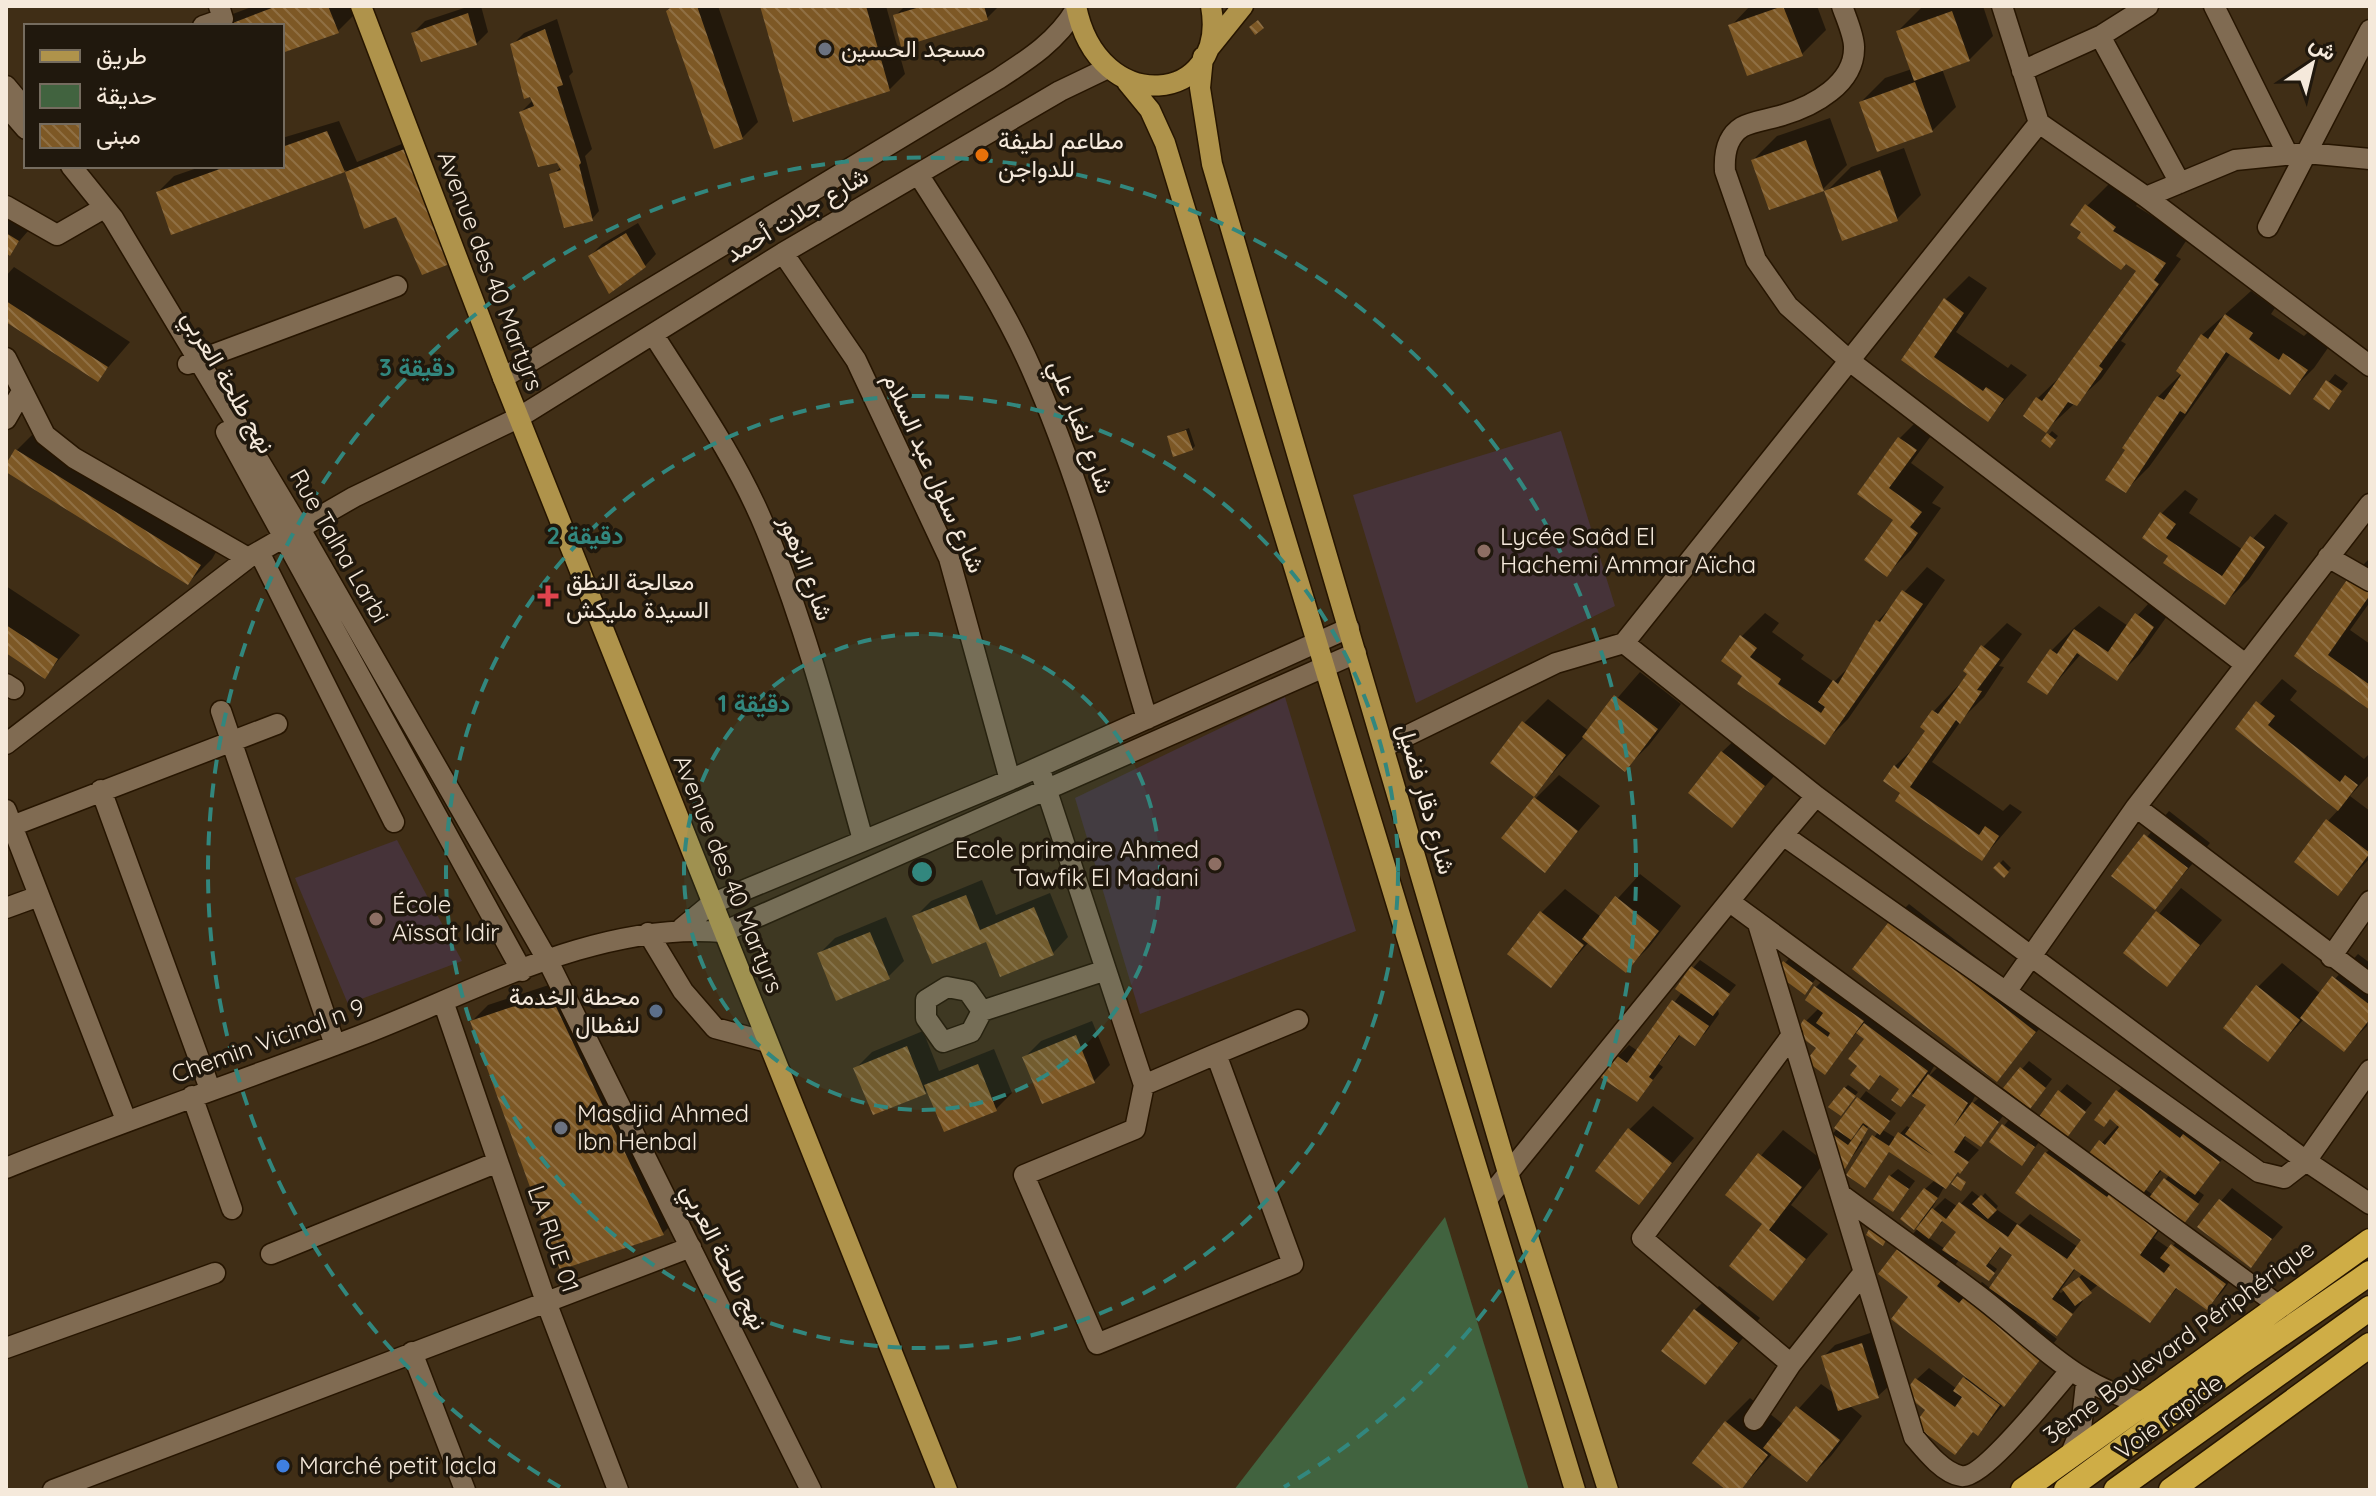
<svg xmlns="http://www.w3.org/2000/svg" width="2376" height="1496" font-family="Quicksand,Vazirmatn,sans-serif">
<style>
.education{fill:#463339}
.green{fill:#41633f}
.shadow{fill:#0007;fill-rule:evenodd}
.building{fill:url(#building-back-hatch)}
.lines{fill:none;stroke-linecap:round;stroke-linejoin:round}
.minor-casing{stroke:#261500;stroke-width:23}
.major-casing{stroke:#261500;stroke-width:23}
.highway-casing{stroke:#261500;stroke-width:27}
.minor{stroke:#806b52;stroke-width:20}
.major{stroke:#af934b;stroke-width:20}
.highway{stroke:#cfad46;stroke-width:24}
.ring{fill:none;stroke:#32877e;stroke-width:4;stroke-dasharray:14 10}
.worship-dot{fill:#6b7280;stroke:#20180d;stroke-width:3}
.food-dot{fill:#e8710a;stroke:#20180d;stroke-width:3}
.education-dot{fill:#8d6e63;stroke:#20180d;stroke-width:3}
.health-dot{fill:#e0444e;stroke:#20180d;stroke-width:3}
.service-dot{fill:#5c6f8a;stroke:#20180d;stroke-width:3}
.shop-dot{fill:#3f7fe0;stroke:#20180d;stroke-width:3}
.labels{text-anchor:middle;stroke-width:7;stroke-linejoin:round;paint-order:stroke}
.poi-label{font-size:24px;fill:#f5e9db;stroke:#20180d;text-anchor:start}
.street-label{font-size:24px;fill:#f5e9db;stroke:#20180d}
.centre{fill:#32877e;stroke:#20180d;stroke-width:4}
.ring-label{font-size:24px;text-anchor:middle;font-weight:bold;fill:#32877e;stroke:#20180d;stroke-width:7;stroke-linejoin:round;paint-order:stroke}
</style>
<defs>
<pattern id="building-back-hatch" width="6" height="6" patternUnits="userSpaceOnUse" patternTransform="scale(2)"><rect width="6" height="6" fill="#7d5825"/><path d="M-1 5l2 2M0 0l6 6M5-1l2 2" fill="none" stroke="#907044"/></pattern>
</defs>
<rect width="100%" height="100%" fill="#402e16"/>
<path class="education" d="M1561 431 1615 606 1416 703 1353 495Z
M1285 697 1356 931 1140 1014 1075 798Z
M397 840 462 961 348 1004 295 878Z"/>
<path class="green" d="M1445 1217 1529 1490H1234Z"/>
<path class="shadow" d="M254 6H350L354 15 338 31 282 51V26H201Z
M470 6H481L488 32 476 44 413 33 425 21Z
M674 6H718L758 122 742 138Z
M762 6H886L905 74 889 90Z
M905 6H999L987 18 895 16Z
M1750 6H1817L1826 30 1802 54 1731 26Z
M1983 6 1993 36 1969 60 1942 69 1956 107 1932 131 1861 102 1885 78 1912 69 1898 31 1922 7Z
M557 19 573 72 569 76 592 149 585 156 599 211 592 219 552 175 561 167 521 112 533 100 512 45 524 33Z
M1830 118 1847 165 1823 189 1770 208 1753 160 1777 136Z
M339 121 357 162 419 137 397 214 366 226 346 170 287 190 158 192 174 176 203 166H282V138Z
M1904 148 1921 195 1897 219 1827 191 1851 167Z
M2111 182 2139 202 2136 206 2188 238 2176 256 2181 259 2121 341 2126 344 2101 379 2046 430 2038 398 2062 375 2139 271 2083 232 2087 206Z
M6 194 41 216 9 253 6 251Z
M638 223 656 254 645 266 590 256 602 244Z
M14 267 130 342 98 379 6 320V276Z
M1969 276 1987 288 1956 332 2008 368 2011 364 2027 375 1988 419 1903 360 1945 300Z
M2251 291 2275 308 2271 314 2304 336 2309 331 2330 345 2314 368 2290 392 2231 353 2149 467 2125 491 2158 397 2182 373 2202 335Z
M2335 374 2348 383 2329 407 2316 398Z
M1924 414 1939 425 1911 463 1944 487 1932 503 1941 508 1911 550 1887 574 1895 520 1860 494 1900 438Z
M41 426 223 540 212 559 188 583 6 469 17 450Z
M1189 428 1195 446 1192 449 1169 436Z
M2052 431 2058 436 2050 445 2044 440Z
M2185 490 2198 499 2189 513 2243 550 2275 514 2288 523 2249 579 2225 603 2145 537 2161 514Z
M2370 558V602L2350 630 2370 644V708L2296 656 2353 575Z
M1927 567 1945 580 1848 719 1824 743 1745 675 1741 637 1765 613 1779 623 1772 632 1804 655 1801 659 1834 682 1854 662 1878 621Z
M6 586 80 635 45 676 6 651Z
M2160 591 2177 602 2140 654 2116 678 2081 654 2047 693 2052 650 2075 627 2099 606 2128 626Z
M2007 623 2022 634 1999 666 2004 667 1984 697 1963 718 1932 762 2003 811 2010 804 2022 812 1982 859 1903 792 1895 766 1920 742 1928 730 1923 726 1934 711 1969 674 1983 647Z
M1640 672 1681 704 1649 745 1625 769 1584 737 1534 795 1524 723 1548 699 1589 731Z
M2282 679 2297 691 2290 700 2364 759 2370 753V774L2350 796 2370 811V858L2337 893 2328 821 2339 809 2238 729Z
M1746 729 1787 761 1732 825 1722 752Z
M1559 775 1600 806 1545 870 1535 799Z
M2169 811 2210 843 2155 908 2114 876Z
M2003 860 2011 868 2004 875 1996 868Z
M1640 874 1681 906 1649 947 1626 970 1589 942 1551 985 1541 913 1565 889 1601 917Z
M982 880 996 915 1050 893 1068 937 1053 953 987 939 915 917 931 901Z
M2181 888 2222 920 2167 985 2126 953Z
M1909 904 2051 1015 1997 1079 1893 920Z
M886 917 904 961 888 977 819 954 835 938Z
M2358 954 2370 963 2367 1026 2343 1050 2304 1019 2267 1059 2258 987 2282 963 2321 994Z
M1792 955 1819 975 1805 992 1785 963Z
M1700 960 1736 985 1717 1008 1719 1014 1706 1032 1694 1044 1681 1034 1659 1064 1663 1067 1637 1100 1617 1057 1629 1045 1638 1051 1682 992 1693 968Z
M1827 976 1938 1059 1928 1077 1941 1064 1978 1090 1970 1106 1981 1096 2005 1113 1988 1137 1967 1135 1964 1139 1979 1150 1943 1189 1929 1214 1945 1198 1958 1207 1972 1191 1981 1198 1985 1193 1998 1206 1996 1209 2019 1225 2030 1214 2078 1247 2083 1240 2046 1153 2064 1135 2060 1092 2067 1084 2092 1103 2063 1138 2089 1157 2119 1124 2117 1092 2133 1076 2234 1145 2197 1190 2204 1195 2190 1215 2171 1214 2154 1238 2170 1249 2188 1229 2240 1267 2222 1292 2207 1308 2178 1287 2150 1321 2099 1284 2081 1299 2083 1301 2057 1333 2038 1320 2036 1323 2057 1339 1989 1422 1978 1433 1974 1431 1955 1453 1928 1409 1917 1379 1929 1368 1957 1389 1967 1376 1911 1296 1903 1245 1928 1217 1914 1227 1925 1189 1935 1180 1890 1151 1865 1185 1848 1174 1878 1132 1869 1125 1860 1139 1863 1142 1845 1167 1832 1135 1866 1091 1896 1113 1883 1130 1896 1138 1907 1126 1910 1128 1928 1105 1912 1093 1901 1104 1902 1088 1882 1074 1869 1087 1860 1065 1866 1039 1857 1032 1825 1072 1806 1021 1819 1008 1816 987ZM1862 1126 1857 1137 1852 1136ZM2163 1169 2170 1174 2153 1195 2145 1189ZM1944 1220 1958 1231 1945 1249 1928 1237ZM2002 1245 2015 1254 1991 1289 1982 1282 1975 1288 1951 1270 1959 1260 1992 1276 1997 1269 1989 1263ZM2076 1268 2084 1273 2061 1293 2059 1292Z
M567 979 679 1217 663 1233 561 1267 472 1021 488 1005Z
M1092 1021 1110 1065 1094 1081 1025 1057 1041 1041Z
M923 1031 939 1071 994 1049 1012 1093 996 1109 929 1090 874 1113 856 1068 872 1052Z
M2029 1061 2052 1079 2037 1099 2022 1069Z
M1848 1085 1858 1092 1844 1111 1845 1088Z
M1653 1106 1694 1138 1639 1202 1629 1130Z
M2011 1117 2041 1139 2029 1156 1992 1141Z
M1783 1130 1825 1162 1791 1205 1828 1234 1773 1298 1765 1223 1728 1194Z
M1898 1169 1915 1181 1893 1210 1890 1176Z
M2232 1188 2283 1227 2250 1265 2200 1226Z
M1719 1286 1760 1318 1705 1383 1695 1310Z
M1873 1332 1890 1385 1878 1396 1849 1405 1862 1416 1831 1456 1807 1480 1773 1453 1740 1490H1729L1726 1422 1750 1398 1784 1425 1821 1384 1835 1394 1823 1357 1835 1345Z"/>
<path class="building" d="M277 6H328L339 33 282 53V26H225Z
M673 6H697L743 139 714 149 666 11Z
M760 6H866L890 91 793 122Z
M923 6H984L988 20 901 47 893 15Z
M1783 6 1803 56 1747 76 1728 25Z
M1952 11 1970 61 1914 81 1896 31Z
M468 13 477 45 421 62 411 33Z
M1258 20 1264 28 1255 35 1249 27Z
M545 29 563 85 557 87 581 163 579 165 593 221 564 228 549 174 561 170 557 163 538 167 519 112 534 106 530 97 524 99 510 44Z
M1915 82 1933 132 1877 152 1859 102Z
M327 131 345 172 171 235 156 192 228 166H282V147Z
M1806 140 1824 191 1769 210 1751 160Z
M407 148 452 263 422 275 396 217 364 229 345 172Z
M1880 170 1898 221 1842 241 1824 191Z
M2085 204 2116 227 2113 231 2166 263 2154 280 2159 284 2099 366 2103 369 2077 406 2068 402 2046 433 2023 416 2036 397 2042 401 2136 271 2126 264 2121 270 2077 238 2081 232 2070 225Z
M6 233 19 241 10 256 6 253Z
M626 233 646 267 609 294 588 256Z
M1944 298 1964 313 1934 357 1983 391 1986 387 2004 399 1988 422 1901 360Z
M6 301 108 367 98 382 6 322Z
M2225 314 2253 333 2249 339 2279 360 2283 353 2308 370 2290 395 2226 352 2185 414 2180 411 2126 493 2105 480 2125 450 2122 448 2157 396 2164 400 2181 375 2176 371 2201 334 2208 339Z
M2326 380 2342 391 2329 410 2313 399Z
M1186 430 1193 450 1173 457 1167 436Z
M2047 433 2056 440 2050 448 2041 441Z
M1898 437 1917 450 1889 488 1922 512 1910 527 1918 533 1887 577 1864 560 1893 520 1857 494Z
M15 449 201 565 188 585 6 472V464Z
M2160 512 2176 524 2166 538 2222 576 2250 536 2265 547 2225 605 2163 563 2168 556 2142 538Z
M2351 574 2370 587V595L2328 655 2370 685V710L2294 656Z
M1902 590 1923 604 1825 745 1737 684 1742 676 1721 661 1740 635 1757 648 1750 657 1781 679 1778 684 1821 713 1825 707 1818 702 1833 680 1838 684 1876 620 1880 622Z
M2135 613 2154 627 2117 681 2077 653 2047 695 2027 682 2050 649 2057 654 2074 629 2108 652Z
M6 625 58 659 45 679 6 653Z
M1981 645 2000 659 1977 690 1982 691 1960 724 1956 720 1910 787 1979 835 1985 826 1999 836 1982 861 1895 801 1900 793 1883 781 1894 765 1898 769 1925 731 1920 727 1932 710 1938 714 1967 674 1963 671Z
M1614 695 1658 729 1625 772 1582 737Z
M2256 701 2275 716 2268 725 2340 782 2345 775 2358 785 2338 811 2235 729Z
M1522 721 1566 755 1534 797 1490 763Z
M1721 751 1765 786 1732 828 1688 793Z
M1534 797 1578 831 1545 873 1501 838Z
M2326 819 2370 853 2338 896 2294 862Z
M2144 834 2188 868 2155 910 2111 876Z
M1999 862 2009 872 2004 878 1993 868Z
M966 895 980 930 1034 907 1054 955 1000 977 986 942 932 964 912 916Z
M1615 896 1659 931 1626 973 1582 939Z
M1540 911 1584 945 1551 988 1507 954Z
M2156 911 2200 945 2167 987 2123 953Z
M1891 919 2036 1032 1997 1082 1852 969Z
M870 932 890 979 836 1001 817 953Z
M1783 961 1813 983 1805 995 1775 973Z
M1691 966 1730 994 1713 1016 1675 989Z
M2332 976 2370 1005V1019L2344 1052 2300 1018Z
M2256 985 2300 1020 2268 1062 2223 1028Z
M1814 986 1864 1021 1825 1075 1806 1061 1816 1048 1795 1033 1804 1019 1828 1037 1830 1033 1816 1023 1823 1013 1805 1000Z
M550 994 664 1235 560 1270 470 1021Z
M1672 1000 1709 1026 1695 1046 1679 1035 1649 1077 1653 1080 1637 1102 1600 1077 1616 1055 1627 1063Z
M1864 1023 1928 1071 1901 1107 1891 1100 1899 1089 1880 1075 1869 1090 1850 1075 1857 1066 1848 1059 1864 1039 1856 1033Z
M1076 1035 1095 1083 1042 1104 1022 1057Z
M907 1046 926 1094 873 1115 853 1068Z
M978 1064 997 1111 944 1132 924 1085Z
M2020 1067 2046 1088 2030 1109 2003 1088Z
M1928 1074 1968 1103 1953 1127 1972 1102 1999 1122 1981 1147 1965 1136 1954 1152 1969 1162 1960 1174 1958 1172 1946 1189 1889 1152 1865 1188 1846 1175 1872 1135 1889 1146 1898 1132 1934 1156 1905 1134 1926 1105 1912 1096Z
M1844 1087 1856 1096 1841 1116 1828 1107Z
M2058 1090 2086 1112 2066 1139 2038 1118Z
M2116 1090 2180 1138 2183 1134 2220 1162 2195 1195 2160 1170 2142 1195 2087 1156 2099 1140 2105 1145 2119 1127 2110 1119 2104 1127 2094 1120Z
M1857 1097 1890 1121 1880 1135 1863 1123 1851 1140 1834 1128Z
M2002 1124 2035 1147 2022 1166 1989 1142Z
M1863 1125 1868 1129 1845 1169 1819 1153 1831 1133 1848 1145Z
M1628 1128 1672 1163 1639 1205 1595 1171Z
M2045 1152 2107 1197 2111 1192 2160 1227 2140 1255 2164 1273 2170 1265 2160 1258 2171 1244 2226 1284 2207 1310 2176 1288 2150 1323 2074 1269 2052 1299 2073 1314 2057 1336 1989 1288 2012 1255 2000 1247 1986 1266 1995 1273 1989 1281 1942 1250 1956 1232 1942 1221 1929 1239 1916 1229 1932 1208 1946 1219 1959 1202 2008 1237 2017 1224 2067 1259 2081 1240 2015 1193Z
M1758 1153 1802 1187 1769 1230 1806 1259 1773 1301 1729 1266 1762 1224 1725 1195Z
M1889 1175 1909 1189 1893 1212 1873 1199Z
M1957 1176 1966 1182 1961 1191 1951 1184Z
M2164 1178 2199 1204 2183 1225 2148 1199Z
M1924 1188 1938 1198 1914 1230 1900 1219Z
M1981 1195 1997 1210 1988 1219 1972 1204Z
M2219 1199 2272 1239 2251 1268 2197 1227Z
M1869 1229 1886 1240 1883 1246 1866 1235Z
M1901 1244 1944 1277 1937 1286 1959 1303 1965 1296 2043 1356 2004 1407 1891 1319 1908 1297 1878 1274Z
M2079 1277 2092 1293 2075 1306 2062 1289Z
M1694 1309 1738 1343 1705 1385 1661 1351Z
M1862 1343 1879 1398 1838 1411 1821 1356Z
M1963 1377 2000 1405 1978 1436 1973 1432 1955 1455 1914 1425 1925 1410 1904 1394 1915 1378 1955 1407 1962 1397 1953 1391Z
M1796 1406 1840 1440 1807 1482 1763 1448Z
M1725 1421 1768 1455 1741 1490H1726L1692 1463Z"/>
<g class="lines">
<g class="minor-casing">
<path id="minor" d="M1842 6C1846 18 1854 35 1854 47 1855 84 1813 106 1783 115 1771 119 1753 121 1742 127 1726 137 1724 155 1725 171L1756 260 1788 306 1851 362 2245 664
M2002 6 2039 123 2146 197 2370 366
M2214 6 2288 155
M203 26 223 19 219 6
M2105 45 2180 183
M2022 71 2102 35 2148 6
M6 86 26 110
M6 106 26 129
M71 166 113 218 300 529 548 961 811 1490
M918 174C958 237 1001 300 1031 368 1081 481 1112 601 1147 719
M2146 197 2235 160 2306 153 2370 159
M6 206 57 235 97 212
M2268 227 2370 30
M783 253 856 360 949 558 1010 780
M653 334C693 397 738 461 766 530 807 630 834 736 863 840
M6 358 45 435 74 458 248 558
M188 364 397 286
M503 378 998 79C1029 59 1057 41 1076 9
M6 419 21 393
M226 432 522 971
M259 552 394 822
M2328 557 2370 581
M1624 643 1816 796 2306 1161 2370 1204
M6 684 14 689
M221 711 335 1045
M6 744 248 558 354 497 518 418 783 253 1060 91 1108 68
M1384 747 1556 663 1624 643 2039 123
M1039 767 1144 1085 1135 1129 1024 1175 1097 1344 1293 1264 1216 1054 1144 1085
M101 790 210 1089
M2136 807 2370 984
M6 810 126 1120
M12 826 277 724
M1783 835 1816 796
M1730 902 2278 1305
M6 908 39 896
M1759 927 1914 1437C1925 1450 1943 1473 1961 1476 1983 1480 2054 1389 2071 1370
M682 928 711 904 1010 780 1349 628
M648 933 683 991 715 1028 767 1042
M2331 957 2370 901
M2006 992 2259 1172 2284 1178 2306 1161 2370 1070
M444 1004 545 1299 618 1490
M982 1011 971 1032 943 1042 926 1018V1000L947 987 968 991 982 1011 1106 970
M1216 1054 1298 1020
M192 1096 232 1209
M6 1168C123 1121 241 1081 359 1036 474 992 596 921 723 932L1356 653
M1840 1194C1886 1228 1933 1261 1979 1296 2033 1337 2078 1391 2148 1403
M1488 1198 1783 835 2006 992 2136 807 2370 504
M271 1254 498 1162
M6 1348 215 1273
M412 1352 465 1490
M1791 1364 1642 1238 1792 1035
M1754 1420 1791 1364 1864 1272
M2072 1451 2081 1429 2086 1383
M53 1490 691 1247"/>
</g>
<g class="major-casing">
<path id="major" d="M361 6 503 378 947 1490
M1076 6C1098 119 1229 105 1211 6
M1210 47 1243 6
M1203 57 1200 88 1212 164 1508 1173 1608 1490
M1127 82 1150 110 1165 143 1575 1490"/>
</g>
<g class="highway-casing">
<path id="highway" d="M2023 1490 2370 1241
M2066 1490 2238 1364 2370 1273
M2116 1490 2370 1308
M2171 1490 2370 1345"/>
</g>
<use href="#minor" class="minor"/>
<use href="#major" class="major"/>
<use href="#highway" class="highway"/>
</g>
<circle cx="922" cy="872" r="238" fill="#32877e" fill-opacity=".12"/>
<g class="ring">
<circle cx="922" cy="872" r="238"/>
<circle cx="922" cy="872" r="476"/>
<path d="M560 1487A714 714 0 1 1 1284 1487"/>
</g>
<g class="worship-dot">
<circle cx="825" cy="49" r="8"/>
<circle cx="561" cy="1128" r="8"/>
</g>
<circle class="food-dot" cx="982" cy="155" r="8"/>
<g class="education-dot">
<circle cx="1484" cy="551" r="8"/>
<circle cx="1215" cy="864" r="8"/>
<circle cx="376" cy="919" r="8"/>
</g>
<path class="health-dot" d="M544 584h8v8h8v8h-8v8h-8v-8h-8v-8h8z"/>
<circle class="service-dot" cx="656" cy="1011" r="8"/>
<circle class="shop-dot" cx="283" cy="1466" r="8"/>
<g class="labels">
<g class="poi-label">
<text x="841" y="57">مسجد الحسين</text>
<text x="998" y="149">مطاعم لطيفة<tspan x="998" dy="28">للدواجن</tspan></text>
<text x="1500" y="545">Lycée Saâd El<tspan x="1500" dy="28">Hachemi Ammar Aïcha</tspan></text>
<text x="566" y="590">معالجة النطق<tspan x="566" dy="28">السيدة مليكش</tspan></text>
<text x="1199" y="858" text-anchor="end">Ecole primaire Ahmed<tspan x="1199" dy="28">Tawfik El Madani</tspan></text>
<text x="392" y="913">École<tspan x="392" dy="28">Aïssat Idir</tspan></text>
<text x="640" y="1005" text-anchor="end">محطة الخدمة<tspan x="640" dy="28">لنفطال</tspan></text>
<text x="577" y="1122">Masdjid Ahmed<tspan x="577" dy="28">Ibn Henbal</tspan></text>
<text x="299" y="1474">Marché petit lacla</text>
</g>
<g class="street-label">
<text transform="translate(797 215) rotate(-31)" y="8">شارع جلات أحمد</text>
<text transform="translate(490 271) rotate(69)" y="8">Avenue des 40 Martyrs</text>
<text transform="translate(228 382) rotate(60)" y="8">نهج طلحة العربي</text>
<text transform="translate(1081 427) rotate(69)" y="8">شارع لغبار علي</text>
<text transform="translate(934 473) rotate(66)" y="8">شارع سلول عبد السلام</text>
<text transform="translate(339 546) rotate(60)" y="8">Rue Talha Larbi</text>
<text transform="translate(806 568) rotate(69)" y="8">شارع الزهور</text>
<text transform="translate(1426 799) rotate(74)" y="8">شارع دقار فضيل</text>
<text transform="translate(728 874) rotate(68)" y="8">Avenue des 40 Martyrs</text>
<text transform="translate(268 1041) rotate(-20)" y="8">Chemin Vicinal n 9</text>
<text transform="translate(553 1239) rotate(71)" y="8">LA RUE 01</text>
<text transform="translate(724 1257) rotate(63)" y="8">نهج طلحة العربي</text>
<text transform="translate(2179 1342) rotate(-36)" y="8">3ème Boulevard Périphérique</text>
<text transform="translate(2169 1417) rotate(-36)" y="8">Voie rapide</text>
</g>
</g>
<circle cx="922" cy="872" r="12" class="centre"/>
<g class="ring-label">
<text x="417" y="376">3 دقيقة</text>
<text x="585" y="544">2 دقيقة</text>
<text x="754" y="712">1 دقيقة</text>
</g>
<rect width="2376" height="1496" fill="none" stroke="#f5e9db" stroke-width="16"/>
<rect x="24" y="24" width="260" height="144" fill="#20180d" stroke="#756c5f" stroke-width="2"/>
<rect x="40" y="50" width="40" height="12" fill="#af934b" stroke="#756c5f" stroke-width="2"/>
<text x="96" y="64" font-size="24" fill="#f5e9db">طريق</text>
<rect x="40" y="84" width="40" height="24" fill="#41633f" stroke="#756c5f" stroke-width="2"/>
<text x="96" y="104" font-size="24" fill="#f5e9db">حديقة</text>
<rect x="40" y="124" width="40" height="24" fill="url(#building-back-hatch)" stroke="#756c5f" stroke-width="2"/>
<text x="96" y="144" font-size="24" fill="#f5e9db">مبنى</text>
<g transform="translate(2312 64) rotate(35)" stroke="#20180d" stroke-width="6" paint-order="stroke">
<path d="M0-6L14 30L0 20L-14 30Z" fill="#f5e9db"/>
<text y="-12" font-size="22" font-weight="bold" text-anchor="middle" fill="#f5e9db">ش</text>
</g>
</svg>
